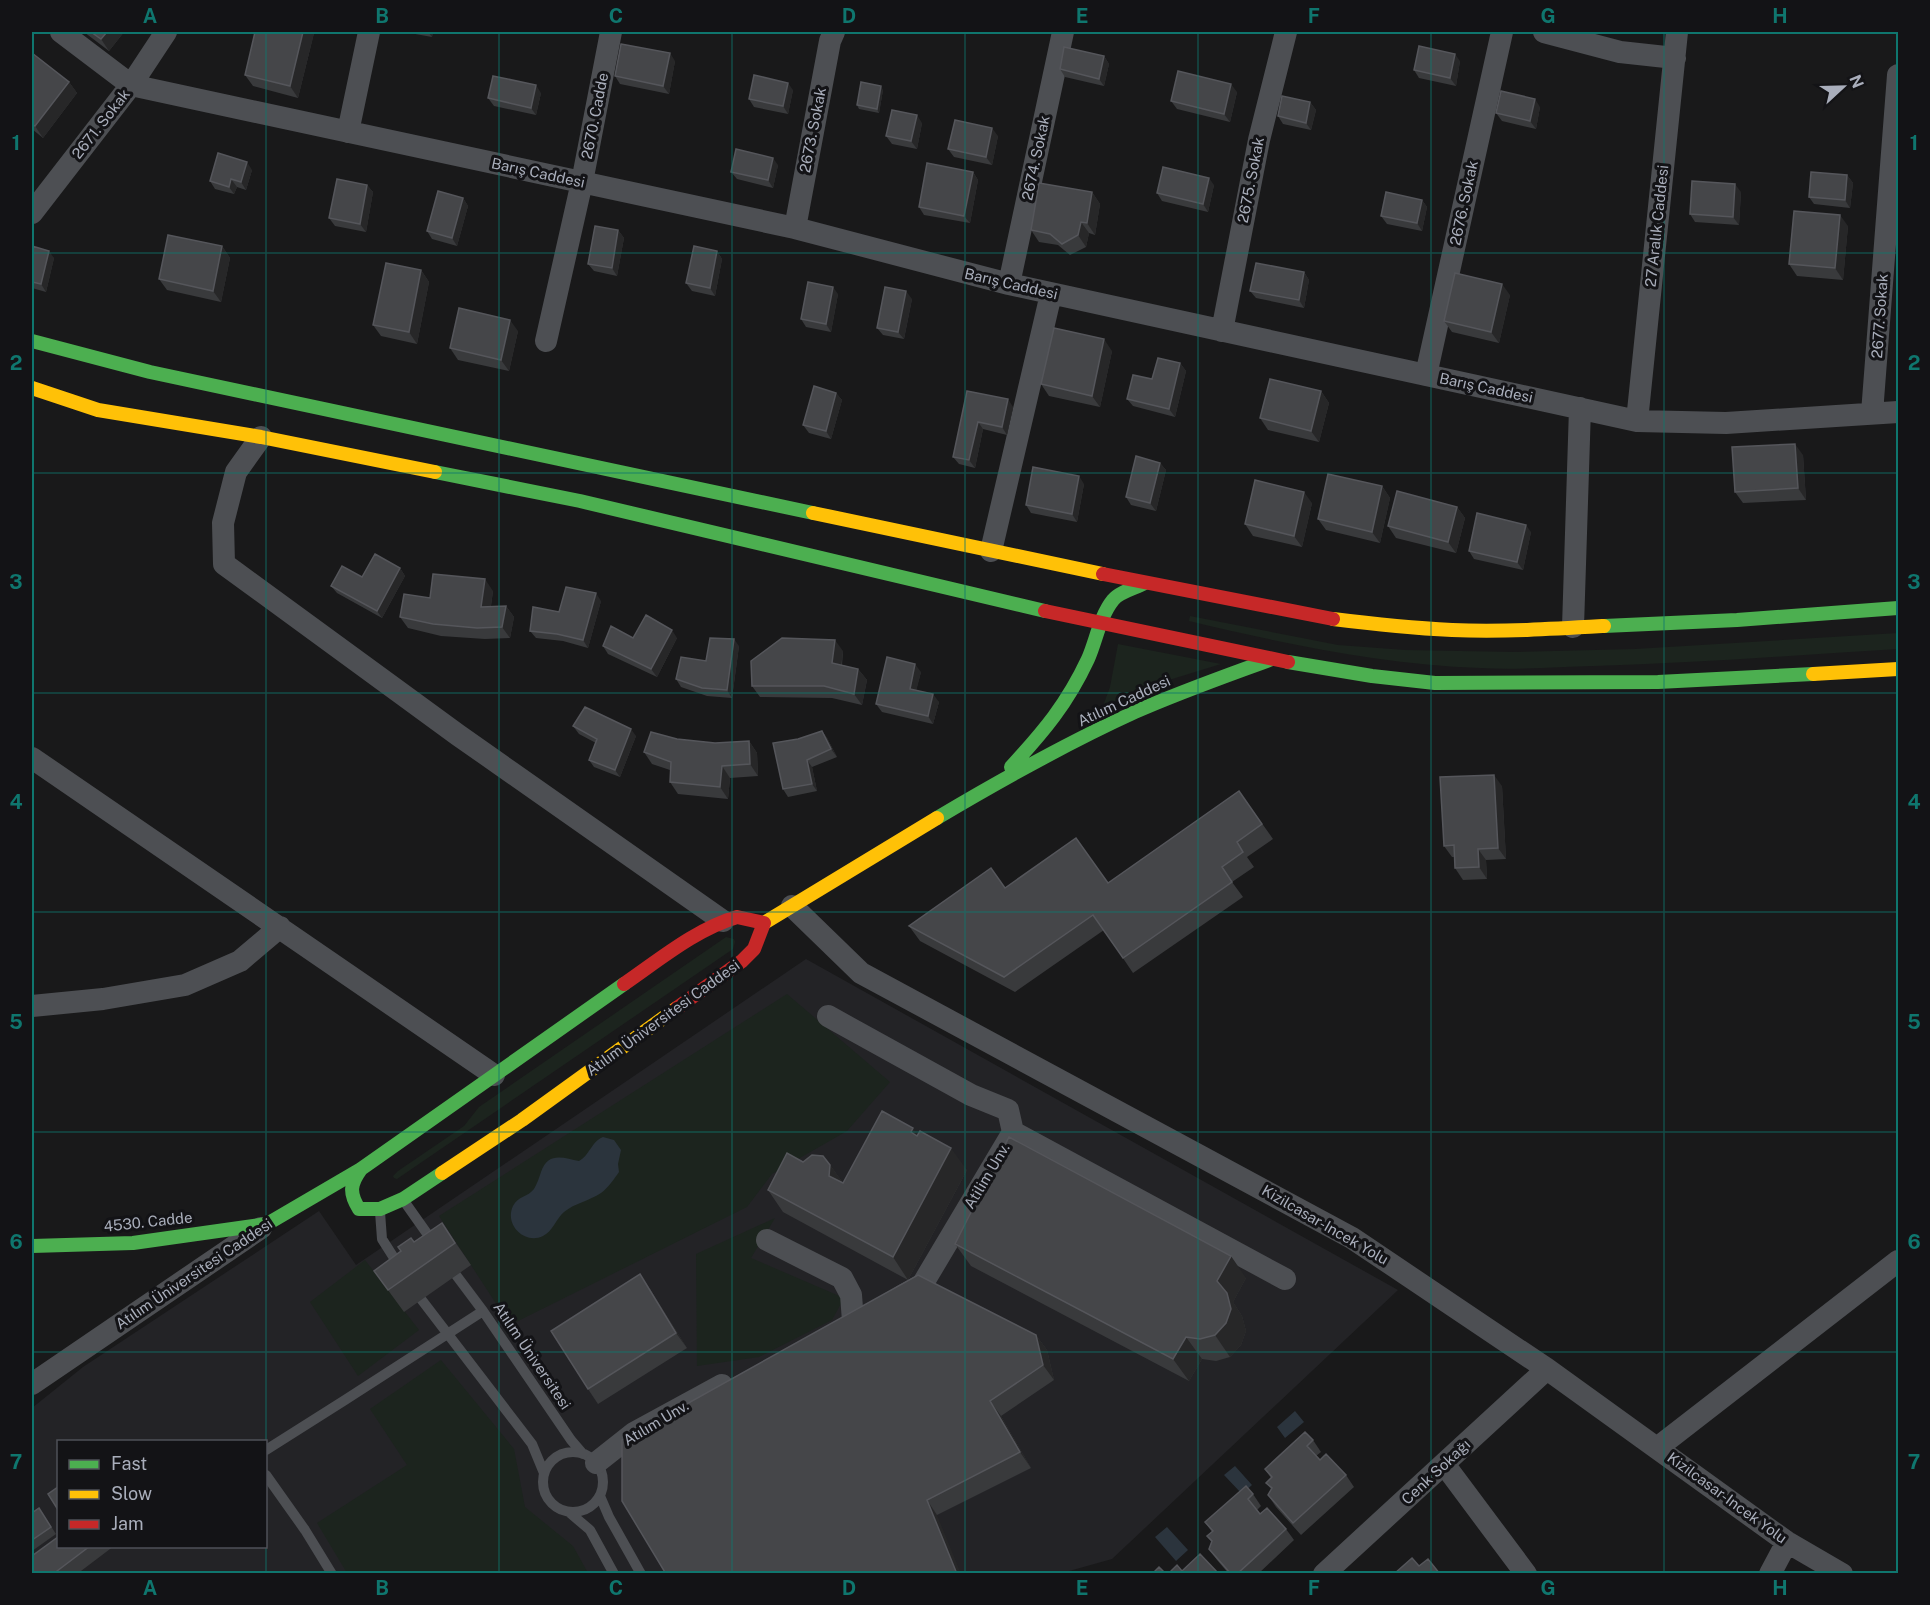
<svg xmlns="http://www.w3.org/2000/svg" width="1930" height="1605" font-family="'Public Sans',sans-serif">
<style>
.built{fill:#232326;fill-rule:evenodd}
.green{fill:#1c241e}
.water{fill:#2b343d}
.lines{fill:none;stroke-linecap:round;stroke-linejoin:round}
.lane{stroke:#4d4f53;stroke-width:10}
.street{stroke:#4d4f53;stroke-width:22}
.fast{stroke:#4caf50;stroke-width:14}
.slow{stroke:#ffc107;stroke-width:14}
.jam{stroke:#c62828;stroke-width:14}
.wall{fill:#393a3c}
.shaded-wall{fill:#272728}
.building{fill:#454649;stroke:#55565b;stroke-width:1.5}
.grid{fill:none;stroke:#0f766e;stroke-width:1.5;stroke-opacity:0.55}
.labels{text-anchor:middle;stroke-width:6;stroke-linejoin:round;paint-order:stroke}
.street-label{font-size:15px;fill:#a9aebb;stroke:#131316}
.neatline{fill:none;stroke:#0f766e;stroke-width:2}
.grid-label{font-size:20px;text-anchor:middle;font-weight:bold;fill:#0f766e}
</style>
<rect width="100%" height="100%" fill="#19191a"/>
<path class="built" d="M806 959 1398 1290 1112 1559 1062 1573 32 1574V1408L83 1367 319 1211 356 1265ZM58 1442H266V1546H58Z"/>
<path class="green" d="M1190 616 1338 645 1405 650 1515 652 1635 649 1898 633V649C1797 655 1696 663 1594 666 1556 667 1518 670 1480 668 1381 664 1285 644 1189 621Z
M1118 644 1221 664 1156 684 1103 706 1110 687Z
M726 937 734 939 735 942 733 949 397 1179 394 1178 393 1176 398 1171 464 1126 479 1107Z
M787 994 890 1082 847 1131 772 1174 747 1207 510 1325 439 1216Z
M775 1218 751 1258 844 1298 832 1320 759 1357 697 1366 696 1254Z
M365 1260 419 1330 358 1376 310 1302Z
M441 1360 514 1449 525 1507 573 1546 588 1573H347L317 1523 407 1465 370 1409Z"/>
<path class="water" d="M603 1137 614 1140 621 1150 618 1164 619 1172C614 1179 608 1188 601 1193 589 1201 575 1203 564 1212 556 1219 553 1231 543 1236 525 1245 504 1225 513 1206 518 1196 528 1197 534 1189 537 1184 539 1178 541 1172 548 1151 564 1158 579 1161 590 1155 591 1142 603 1137Z
M1295 1411 1304 1422 1285 1438 1277 1427Z
M1235 1466 1252 1485 1242 1494 1224 1475Z
M1167 1527 1188 1550 1176 1561 1155 1537Z"/>
<g class="lines">
<path class="lane" d="M404 1201 433 1242
M380 1212 382 1239 401 1269
M456 1275 483 1311 571 1440 583 1454
M421 1299 532 1444 544 1473
M266 1450 345 1400 483 1311
M543 1482a30 30 0 1 1 60 0a30 30 0 1 1-60 0Z
M266 1475 305 1530 332 1574
M600 1496 609 1517 641 1574
M570 1513 590 1530 614 1574"/>
<path class="street" d="M61 32 131 85 795 228 1009 284 1637 421 1726 423 1898 412
M1544 32 1620 52 1675 58
M348 132 369 32
M32 213 131 85 166 32
M795 228 830 41 834 32
M1009 284 1063 32
M1222 331 1259 140 1286 32
M546 341 582 182 611 32
M1426 375 1502 32
M1872 413 1898 75
M1637 421 1677 32
M261 437 236 472 223 523 224 564 458 735 723 921
M991 551 1051 294
M1573 627 1580 408
M32 758 494 1075
M792 906 861 973 1352 1238 1547 1369 1787 1542 1842 1574
M32 1006 103 999 185 985 240 961 280 927
M828 1016 971 1095 1008 1110 1013 1132 922 1285 902 1296
M1013 1132 1285 1279
M767 1240 842 1278 851 1295 853 1321
M32 1384 261 1228
M1657 1448 1898 1261
M596 1463 634 1433 722 1385
M1444 1464 1526 1574
M1324 1574 1547 1369
M1770 1574 1787 1542"/>
<path class="fast" d="M32 341 150 372 813 513
M435 472 580 501 1045 611
M1604 626 1737 620 1898 608
M1288 662 1372 676 1435 683 1658 682 1813 674
M1011 767C1044 731 1067 704 1088 659 1096 641 1100 616 1113 600 1119 592 1136 588 1145 583
M937 818C1001 780 1067 743 1135 712 1180 692 1226 676 1272 659
M442 1173 403 1199 380 1209H359C349 1193 350 1184 361 1169L624 984
M32 1246 133 1243 267 1224 361 1169"/>
<path class="slow" d="M32 388 98 410 261 437 435 472
M813 513 1103 574
M1333 619C1373 624 1412 628 1452 630 1503 632 1553 629 1604 626
M1813 674 1898 669
M764 923 937 818
M442 1173 522 1120 677 1008"/>
<path class="jam" d="M1103 574 1333 619
M1045 611 1288 662
M624 984C659 960 696 929 737 917
M677 1008 742 961 754 949 764 923 737 917"/>
</g>
<path class="wall" d="M84 32H124L109 51Z
M255 32H313L314 33 298 98 253 86 245 75Z
M404 32H433L432 37Z
M32 53 69 82 77 93 43 138 32 129Z
M1104 56 1109 64 1104 86 1065 77 1060 69Z
M675 61 669 94 620 84 615 76Z
M1460 61 1456 86 1419 78 1414 70Z
M793 90 788 114 754 107 749 99Z
M883 90 879 113 859 109 857 105Z
M1237 92 1230 122 1177 109 1171 101Z
M541 93 536 115 494 106 488 98Z
M1310 102 1316 110 1311 130 1283 124 1278 116Z
M1540 107 1536 129 1502 121 1496 113Z
M922 123 917 149 892 144 886 136Z
M998 136 992 165 954 157 948 149Z
M778 165 773 188 737 179 731 172Z
M252 170 246 190 237 187 234 194 215 189 210 181Z
M973 172 978 180 970 223 924 215 919 207Z
M1847 175 1853 183 1850 208 1814 204 1809 197Z
M367 185 373 192 366 232 335 226 329 218Z
M1214 185 1208 212 1162 201 1157 193Z
M1092 192 1100 204 1095 235 1089 233 1086 247 1070 255 1058 245 1039 242 1031 230Z
M1741 192 1739 225 1695 222 1690 214Z
M463 198 468 206 457 246 432 239 427 231Z
M1422 200 1427 207 1422 231 1387 224 1381 216Z
M1848 226 1843 280 1797 276 1789 264Z
M618 230 624 238 617 276 594 271 588 264Z
M32 246 54 258 46 292 32 288Z
M222 246 230 258 221 302 167 290 159 279Z
M717 251 722 259 715 296 692 291 686 283Z
M421 270 429 282 417 344 381 336 373 325Z
M1304 272 1309 280 1304 308 1256 298 1250 291Z
M838 294 831 332 806 327 801 319Z
M1510 295 1499 343 1452 332 1444 321Z
M912 299 904 339 883 335 877 328Z
M518 331 509 371 458 360 450 348Z
M1112 351 1100 407 1049 396 1041 384Z
M1180 363 1186 371 1175 417 1133 406 1127 399 1152 379Z
M967 391 1013 407 1007 435 983 429 975 468 959 464 953 457Z
M1321 391 1329 403 1319 442 1268 430 1260 418Z
M836 393 842 400 831 439 809 433 803 425Z
M1803 455 1806 500 1743 503 1735 492Z
M1160 463 1166 470 1156 511 1131 505 1126 497Z
M1084 484 1077 522 1031 513 1026 505Z
M1382 486 1390 498 1380 543 1326 530 1318 519Z
M1312 503 1302 547 1253 536 1245 524Z
M1457 507 1465 518 1456 553 1396 538 1388 526Z
M1531 532 1523 570 1474 559 1469 551Z
M400 568 405 576 382 618 337 593 331 586Z
M493 591 491 606H506L514 617 510 638 485 639 441 636 408 628 400 617 430 598Z
M601 601 588 648 563 641 536 638 530 631 559 612Z
M633 638H677L657 677 608 654 603 646Z
M739 646 732 698 707 696 681 687 676 679 706 661Z
M843 651 842 665 858 669 867 680 862 705 832 698 760 697 752 686Z
M921 672 916 690 939 702 933 724 882 712 876 704Z
M573 726 636 736 620 777 594 767 589 760 596 743 579 734Z
M822 731 827 738 837 757 812 767 817 791 788 797 783 789 798 739Z
M677 739 715 743 749 741 757 753 758 776 730 778 728 799 678 794 670 782V770L652 764 644 752Z
M1502 786 1506 859 1486 860 1487 879 1463 880 1455 868V857H1452L1444 846Z
M1239 791 1273 839 1247 857 1254 867 1232 882 1243 897 1133 973 1104 930 1015 992 920 941 909 926 1108 883Z
M918 1135 967 1170 908 1280 783 1212 768 1190 803 1162 830 1165 843 1183Z
M442 1223 471 1265 404 1312 374 1271Z
M955 1244 1246 1278 1233 1302 1242 1316 1246 1331 1241 1345 1230 1357 1216 1361 1202 1359 1189 1381 971 1266Z
M650 1289 687 1348 598 1404 588 1389Z
M1036 1335 1047 1350 1054 1380 1001 1416 1031 1468 937 1515 666 1574Z
M1313 1440 1321 1452 1316 1456 1320 1460 1346 1475 1354 1487 1301 1535 1276 1507 1268 1495 1271 1489 1266 1483 1271 1478 1265 1469Z
M1253 1494 1261 1506 1257 1510 1260 1514 1286 1529 1294 1540 1258 1574H1229L1217 1560 1209 1549 1212 1543 1207 1536 1212 1532 1205 1522Z
M39 1508 56 1534 32 1551V1513Z
M58 1546H114L77 1574H32Z"/>
<path class="shaded-wall" d="M107 32H124L109 51 101 39Z
M303 32H313L314 33 298 98 290 86Z
M428 32H433L432 37Z
M670 53 675 61 669 94 663 86Z
M1455 54 1460 61 1456 86 1450 78Z
M1104 56 1109 64 1104 86 1099 79Z
M69 82 77 93 43 138 35 126Z
M788 83 793 90 788 114 783 106Z
M1231 84 1237 92 1230 122 1224 114Z
M536 85 541 93 536 115 531 108Z
M881 86 883 90 879 113 877 109Z
M1535 99 1540 107 1536 129 1530 121Z
M1310 102 1316 110 1311 130 1306 123Z
M917 115 922 123 917 149 911 141Z
M992 128 998 136 992 165 986 157Z
M773 158 778 165 773 188 768 180Z
M247 162 252 170 246 190 241 182Z
M973 172 978 180 970 223 964 216Z
M1847 175 1853 183 1850 208 1845 200Z
M1209 178 1214 185 1208 212 1203 204Z
M231 179 237 187 234 194 229 187Z
M1735 184 1741 192 1739 225 1733 217Z
M367 185 373 192 366 232 360 224Z
M1092 192 1100 204 1095 235 1087 223Z
M463 198 468 206 457 246 452 238Z
M1422 200 1427 207 1422 231 1417 223Z
M1840 215 1848 226 1843 280 1835 268Z
M1081 222 1089 233 1086 247 1078 235Z
M618 230 624 238 617 276 612 268Z
M222 246 230 258 221 302 213 291Z
M49 251 54 258 46 292 41 284Z
M717 251 722 259 715 296 710 288Z
M421 270 429 282 417 344 409 332Z
M1304 272 1309 280 1304 308 1299 300Z
M1502 284 1510 295 1499 343 1491 332Z
M833 287 838 294 831 332 826 324Z
M906 291 912 299 904 339 898 332Z
M510 320 518 331 509 371 501 360Z
M1104 339 1112 351 1100 407 1092 396Z
M1180 363 1186 371 1175 417 1169 409Z
M1321 391 1329 403 1319 442 1311 431Z
M836 393 842 400 831 439 826 431Z
M1008 399 1013 407 1007 435 1002 427Z
M978 422 983 429 975 468 969 460Z
M1795 444 1803 455 1806 500 1798 488Z
M1160 463 1166 470 1156 511 1150 503Z
M1079 476 1084 484 1077 522 1072 514Z
M1382 486 1390 498 1380 543 1372 532Z
M1304 492 1312 503 1302 547 1294 536Z
M1457 507 1465 518 1456 553 1448 542Z
M1526 525 1531 532 1523 570 1517 562Z
M400 568 405 576 382 618 377 611Z
M485 579 493 591 489 618 481 607Z
M596 593 601 601 588 648 583 640Z
M506 606 514 617 510 638 502 627Z
M672 630 677 638 657 677 651 669Z
M734 639 739 646 732 698 727 690Z
M835 640 843 651 840 675 832 663Z
M915 664 921 672 915 696 910 689Z
M858 669 867 680 862 705 854 694Z
M933 694 939 702 933 724 928 716Z
M631 729 636 736 620 777 615 770Z
M822 731 827 738 837 757 831 749Z
M749 741 757 753 758 776 750 764Z
M807 760 812 767 817 791 812 784Z
M722 766 730 778 728 799 720 787Z
M1494 775 1502 786 1506 859 1498 848Z
M1478 849 1486 860 1487 879 1479 867Z
M913 1128 928 1150 911 1132Z
M951 1148 967 1170 908 1280 893 1257Z
M830 1165 846 1187 829 1176Z
M1231 1256 1246 1278 1233 1302 1242 1316 1246 1331 1241 1345 1230 1357 1215 1335 1217 1281Z
M640 1274 650 1289 687 1348 676 1333Z
M1036 1335 1047 1350 1054 1380 1043 1365Z
M1186 1337 1202 1359 1189 1381 1173 1359Z
M990 1401 1001 1416 1031 1468 1020 1452Z
M927 1500 937 1515 961 1574H957Z"/>
<path class="building" d="M91 32H107L101 39Z
M255 32H303L290 86 245 75Z
M621 44 670 53 663 86 615 76Z
M1419 46 1455 54 1450 78 1414 70Z
M1064 47 1104 56 1099 79 1060 69Z
M32 53 69 82 35 126 32 124Z
M1178 71 1231 84 1224 114 1171 101Z
M754 75 788 83 783 106 749 99Z
M493 76 536 85 531 108 488 98Z
M861 82 881 86 877 109 857 105Z
M1501 91 1535 99 1530 121 1496 113Z
M1282 96 1310 102 1306 123 1278 116Z
M892 110 917 115 911 141 886 136Z
M955 120 992 128 986 157 948 149Z
M736 149 773 158 768 180 731 172Z
M218 153 247 162 241 182 231 179 229 187 210 181Z
M927 163 973 172 964 216 919 207Z
M1163 167 1209 178 1203 204 1157 193Z
M1811 172 1847 175 1845 200 1809 197Z
M337 179 367 185 360 224 329 218Z
M1692 181 1735 184 1733 217 1690 214Z
M1039 183 1092 192 1087 223 1081 222 1078 235 1062 244 1050 234 1031 230Z
M438 191 463 198 452 238 427 231Z
M1386 192 1422 200 1417 223 1381 216Z
M1794 211 1840 215 1835 268 1789 264Z
M595 226 618 230 612 268 588 264Z
M168 235 222 246 213 291 159 279Z
M32 246 49 251 41 284 32 282Z
M694 246 717 251 710 288 686 283Z
M386 263 421 270 409 332 373 325Z
M1256 263 1304 272 1299 300 1250 291Z
M1455 273 1502 284 1491 332 1444 321Z
M808 282 833 287 826 324 801 319Z
M885 287 906 291 898 332 877 328Z
M459 308 510 320 501 360 450 348Z
M1054 328 1104 339 1092 396 1041 384Z
M1158 358 1180 363 1169 409 1127 399 1133 375 1152 379Z
M1270 379 1321 391 1311 431 1260 418Z
M814 386 836 393 826 431 803 425Z
M967 391 1008 399 1002 427 978 422 969 460 953 457Z
M1795 444 1798 488 1735 492 1732 447Z
M1136 456 1160 463 1150 503 1126 497Z
M1033 467 1079 476 1072 514 1026 505Z
M1328 474 1382 486 1372 532 1318 519Z
M1255 480 1304 492 1294 536 1245 524Z
M1397 491 1457 507 1448 542 1388 526Z
M1477 513 1526 525 1517 562 1469 551Z
M375 554 400 568 377 611 331 586 342 566 362 577Z
M433 574 485 579 481 607 506 606 502 627 477 628 433 624 400 617 404 594 430 598Z
M566 587 596 593 583 640 557 634 530 631 533 607 559 612Z
M646 615 672 630 651 669 603 646 611 626 633 638Z
M710 638 734 639 727 690 702 688 676 679 681 657 706 661Z
M782 638 835 640 832 663 858 669 854 694 824 686H752L751 661Z
M887 657 915 664 910 689 933 694 928 716 876 704Z
M585 707 631 729 615 770 589 760 597 739 573 726Z
M822 731 831 749 807 760 812 784 783 789 773 743 798 739Z
M651 732 677 739 715 743 749 741 750 764 722 766 720 787 670 782 671 762 644 752Z
M1494 775 1498 848 1478 849 1479 867 1455 868 1454 845 1444 846 1440 777Z
M1239 791 1262 824 1237 842 1243 852 1222 867 1232 882 1123 958 1093 915 1004 977 909 926 991 868 1005 888 1076 838 1108 883Z
M882 1111 913 1128 911 1132 917 1136 920 1131 951 1148 893 1257 768 1190 787 1153 803 1162 812 1155 823 1156 830 1165 829 1176 843 1183Z
M1009 1137 1231 1256 1217 1281 1227 1293 1231 1309 1226 1323 1215 1335 1200 1339 1186 1337 1173 1359 955 1244Z
M442 1223 455 1243 388 1290 374 1271 401 1251 398 1247 411 1238 414 1242Z
M640 1274 676 1333 588 1389 551 1331Z
M918 1275 1036 1335 1043 1365 990 1401 1020 1452 927 1500 957 1574H666L622 1501V1440Z
M1305 1432 1313 1440 1307 1446 1320 1460 1326 1454 1346 1475 1293 1523 1268 1495 1272 1488 1266 1483 1272 1477 1265 1469Z
M1246 1486 1253 1494 1248 1499 1260 1514 1267 1508 1286 1529 1237 1574H1231L1209 1549 1212 1541 1207 1536 1213 1531 1205 1522Z
M58 1487V1510L48 1494Z
M39 1508 51 1527 32 1540V1513Z
M58 1537V1546H90L53 1574H32V1556Z
M1200 1554 1219 1574H1168L1177 1565 1182 1571Z
M1412 1558 1419 1566 1428 1559 1440 1574H1394Z
M1159 1567 1166 1574H1152Z"/>
<path class="grid" d="M266 32V1574M499 32V1574M732 32V1574M965 32V1574M1198 32V1574M1431 32V1574M1664 32V1574M32 253H1898M32 473H1898M32 693H1898M32 912H1898M32 1132H1898M32 1352H1898"/>
<g class="labels">
<g class="street-label">
<text transform="translate(595 116) rotate(-79)" y="5">2670. Cadde</text>
<text transform="translate(101 124) rotate(-52)" y="5">2671. Sokak</text>
<text transform="translate(813 130) rotate(-79)" y="5">2673. Sokak</text>
<text transform="translate(1036 158) rotate(-78)" y="5">2674. Sokak</text>
<text transform="translate(538 173) rotate(12)" y="5">Barış Caddesi</text>
<text transform="translate(1251 180) rotate(-79)" y="5">2675. Sokak</text>
<text transform="translate(1464 203) rotate(-78)" y="5">2676. Sokak</text>
<text transform="translate(1657 226) rotate(-84)" y="5">27 Aralık Caddesi</text>
<text transform="translate(1011 284) rotate(13)" y="5">Barış Caddesi</text>
<text transform="translate(1880 316) rotate(-86)" y="5">2677. Sokak</text>
<text transform="translate(1486 388) rotate(12)" y="5">Barış Caddesi</text>
<text transform="translate(1124 701) rotate(-25)" y="5">Atılım Caddesi</text>
<text transform="translate(663 1018) rotate(-36)" y="5">Atılım Üniversitesi Caddesi</text>
<text transform="translate(987 1176) rotate(-59)" y="5">Atilim Unv.</text>
<text transform="translate(148 1222) rotate(-6)" y="5">4530. Cadde</text>
<text transform="translate(1325 1225) rotate(30)" y="5">Kizilcasar-Incek Yolu</text>
<text transform="translate(194 1274) rotate(-34)" y="5">Atılım Üniversitesi Caddesi</text>
<text transform="translate(532 1356) rotate(56)" y="5">Atılım Üniversitesi</text>
<text transform="translate(656 1423) rotate(-31)" y="5">Atılım Unv.</text>
<text transform="translate(1436 1472) rotate(-43)" y="5">Cenk Sokağı</text>
<text transform="translate(1727 1498) rotate(36)" y="5">Kizilcasar-Incek Yolu</text>
</g>
</g>
<rect width="1930" height="1605" fill="none" stroke="#131316" stroke-width="66"/>
<rect x="57" y="1440" width="210" height="108" fill="#131316" stroke="#4f5158" stroke-width="1.5"/>
<rect x="69" y="1460" width="30" height="9" fill="#4caf50" stroke="#4f5158" stroke-width="1.5"/>
<text x="111" y="1470" font-size="18" fill="#a9aebb">Fast</text>
<rect x="69" y="1490" width="30" height="9" fill="#ffc107" stroke="#4f5158" stroke-width="1.5"/>
<text x="111" y="1500" font-size="18" fill="#a9aebb">Slow</text>
<rect x="69" y="1520" width="30" height="9" fill="#c62828" stroke="#4f5158" stroke-width="1.5"/>
<text x="111" y="1530" font-size="18" fill="#a9aebb">Jam</text>
<g transform="translate(1843 87) rotate(68)" stroke="#131316" stroke-width="4.5" paint-order="stroke">
<path d="M0-4.5L10 22L0 15L-10 22Z" fill="#a9aebb"/>
<text y="-9" font-size="16" font-weight="bold" text-anchor="middle" fill="#a9aebb">N</text>
</g>
<rect x="33" y="33" width="1864" height="1539" class="neatline"/>
<g class="grid-label">
<text x="150" y="23">A</text>
<text x="382" y="23">B</text>
<text x="616" y="23">C</text>
<text x="849" y="23">D</text>
<text x="1082" y="23">E</text>
<text x="1314" y="23">F</text>
<text x="1548" y="23">G</text>
<text x="1780" y="23">H</text>
<text x="16" y="150">1</text>
<text x="1914" y="150">1</text>
<text x="16" y="370">2</text>
<text x="1914" y="370">2</text>
<text x="16" y="589">3</text>
<text x="1914" y="589">3</text>
<text x="16" y="809">4</text>
<text x="1914" y="809">4</text>
<text x="16" y="1029">5</text>
<text x="1914" y="1029">5</text>
<text x="16" y="1249">6</text>
<text x="1914" y="1249">6</text>
<text x="16" y="1469">7</text>
<text x="1914" y="1469">7</text>
<text x="150" y="1595">A</text>
<text x="382" y="1595">B</text>
<text x="616" y="1595">C</text>
<text x="849" y="1595">D</text>
<text x="1082" y="1595">E</text>
<text x="1314" y="1595">F</text>
<text x="1548" y="1595">G</text>
<text x="1780" y="1595">H</text>
</g>
</svg>
